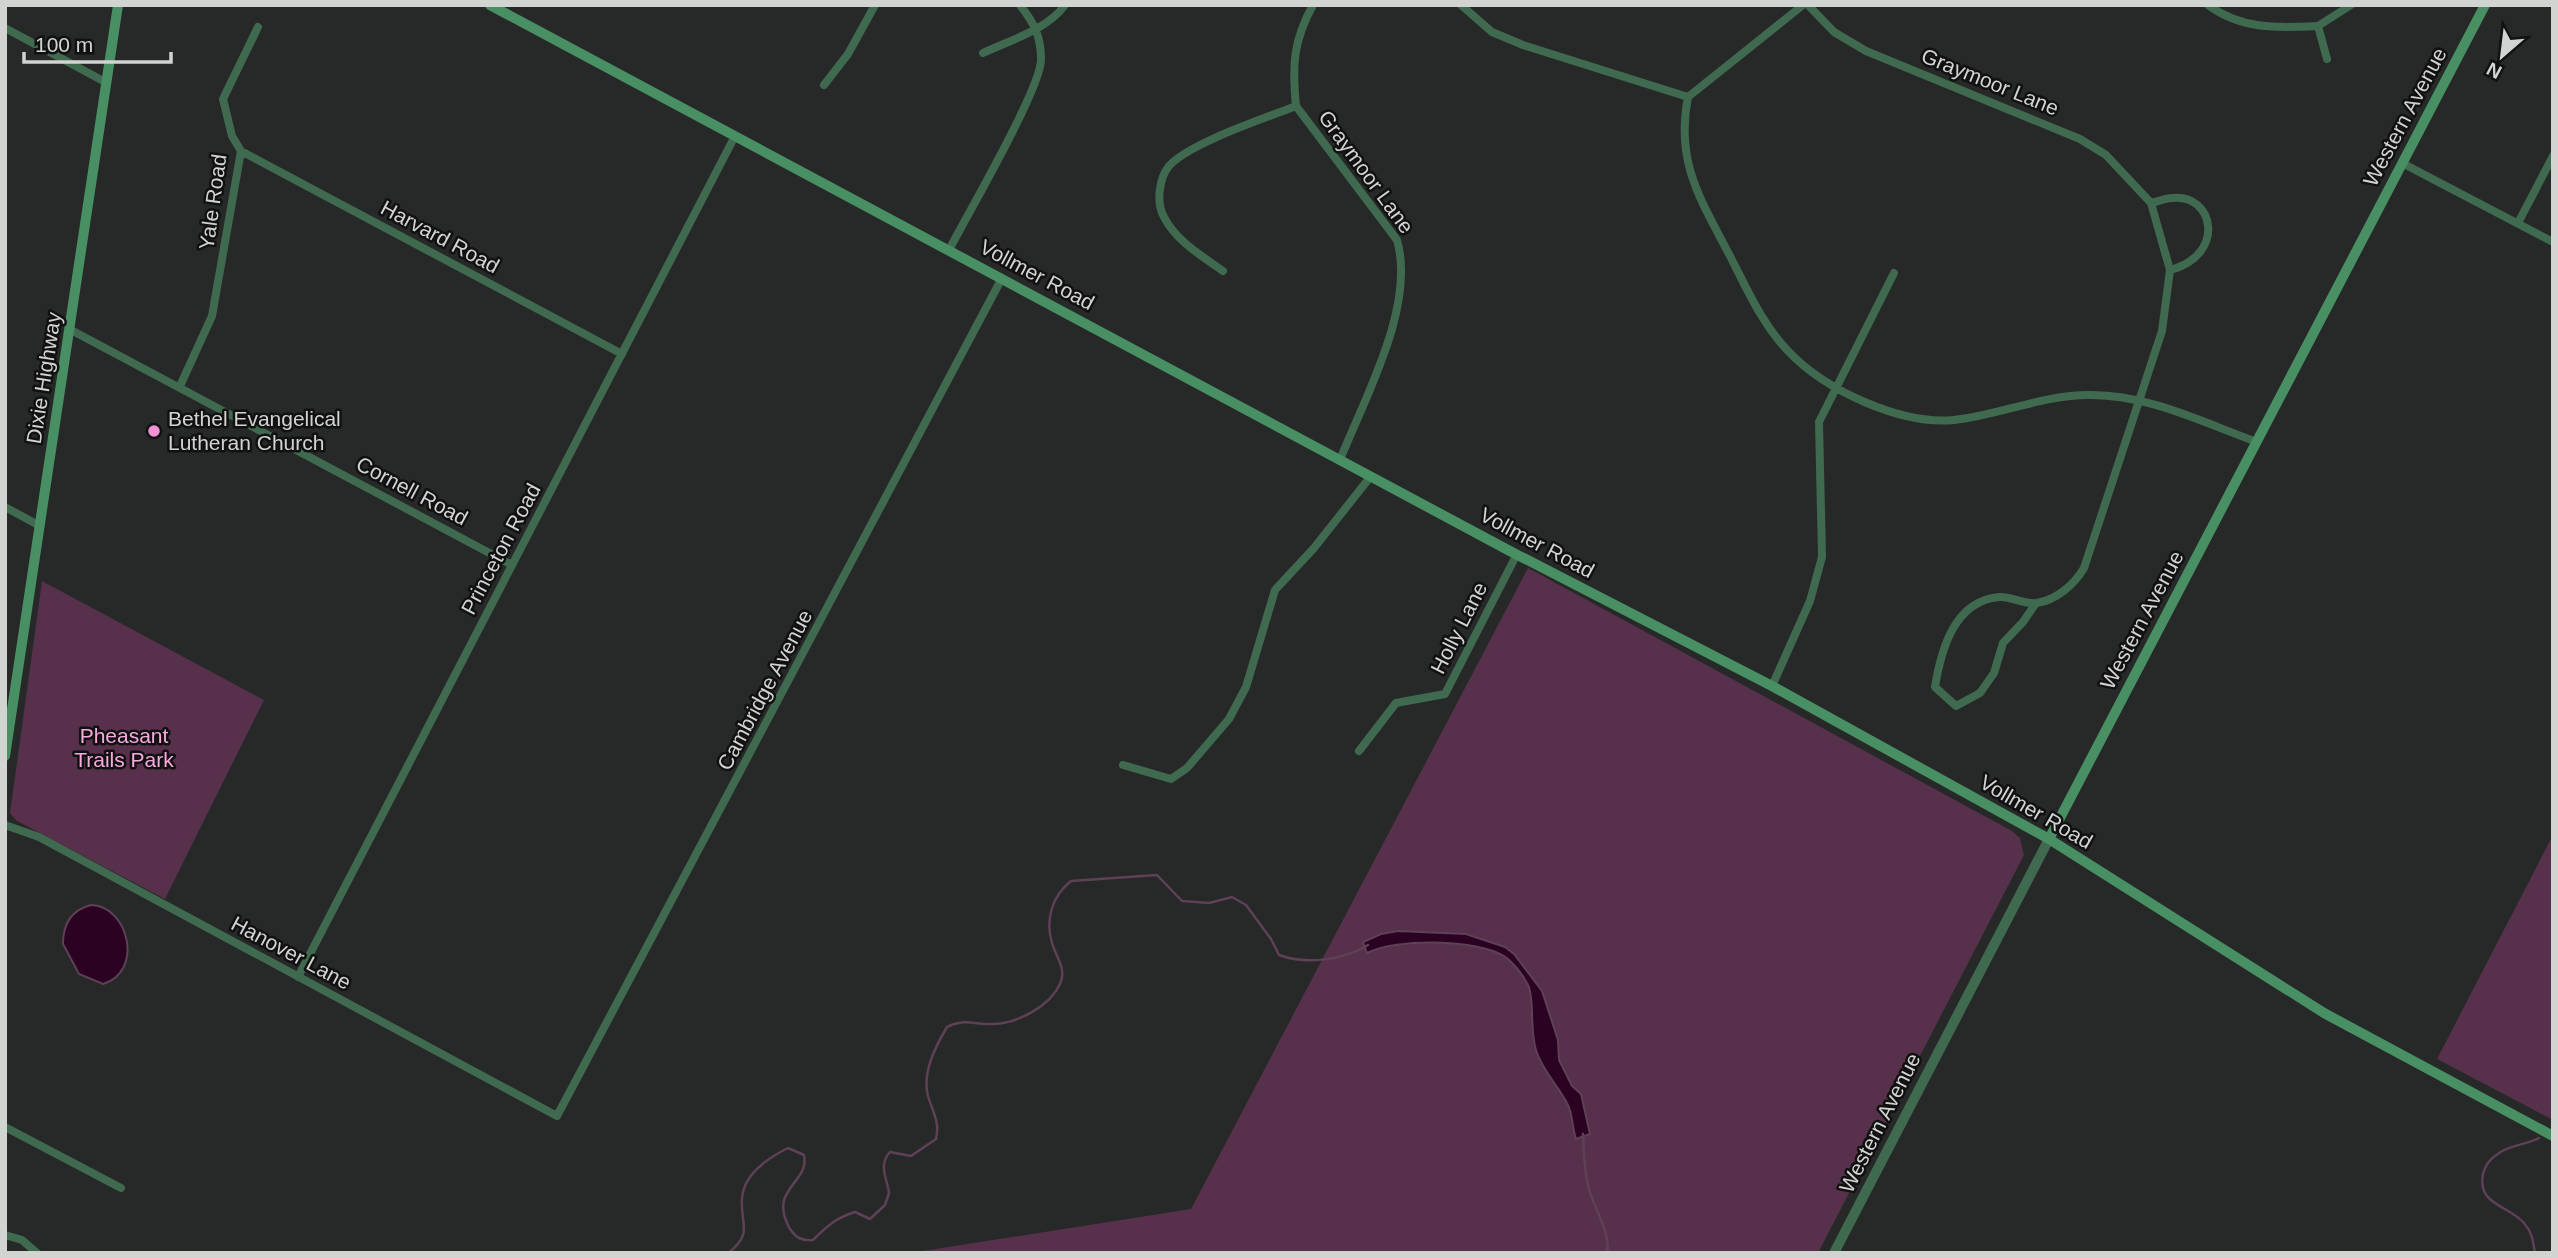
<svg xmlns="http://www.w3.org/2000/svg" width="2558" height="1258" font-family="Helvetica,sans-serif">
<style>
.green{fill:#57304b}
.water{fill:#2c0222;stroke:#5e4157;stroke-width:2}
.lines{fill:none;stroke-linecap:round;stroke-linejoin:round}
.stream{stroke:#5e4157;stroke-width:2.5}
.minor{stroke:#406a4f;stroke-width:8}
.tertiary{stroke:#406a4f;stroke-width:10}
.secondary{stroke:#498f64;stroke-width:10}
.poi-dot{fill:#f391d6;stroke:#101110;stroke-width:2.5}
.labels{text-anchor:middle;stroke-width:5;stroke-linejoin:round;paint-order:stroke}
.street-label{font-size:21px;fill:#d2d4d2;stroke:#101110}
.poi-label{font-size:21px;fill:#d2d4d2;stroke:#101110;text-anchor:start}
.park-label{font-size:21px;fill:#f8aadf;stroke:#101110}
</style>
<rect width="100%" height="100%" fill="#262927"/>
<path class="green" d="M1528 568 2012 831 2020 838 2024 855 1818 1253H910L1191 1209Z
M42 581 264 700 165 899 17 821 10 813Z
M2553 835V1120L2437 1059Z"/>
<path class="water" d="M91 905C129 906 144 972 103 984L79 974 63 944C63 924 71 910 91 905Z
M1398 931 1466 934 1505 947 1514 954 1542 991 1558 1040 1559 1060 1572 1086 1581 1094 1590 1134 1576 1139C1572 1128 1573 1113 1567 1103 1558 1086 1544 1072 1537 1053 1529 1033 1535 998 1528 985 1523 975 1513 962 1504 956 1475 939 1397 938 1367 953L1363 942 1381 934Z"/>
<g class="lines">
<path class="stream" d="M1583 1134C1584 1153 1584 1171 1589 1189 1594 1209 1611 1232 1607 1253
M728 1253C754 1233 740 1224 742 1199 743 1175 768 1158 788 1148L804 1155C810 1184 767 1188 790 1229 796 1238 802 1241 813 1240 827 1226 836 1218 855 1212L870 1219 885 1205 889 1193C887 1178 878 1165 890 1152L911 1156 936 1139C940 1122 933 1113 928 1096 922 1073 935 1047 947 1027 963 1018 976 1025 994 1024 1018 1023 1050 1006 1060 984 1067 969 1056 957 1052 943 1045 920 1052 896 1071 881L1157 875 1182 901 1209 903 1232 897 1246 905 1271 939 1279 955C1306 965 1344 960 1368 945
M2535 1253C2533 1241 2532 1232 2524 1223 2508 1205 2477 1205 2483 1174 2485 1165 2491 1158 2499 1153 2510 1145 2526 1145 2539 1138"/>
<path class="minor" d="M1461 5 1492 32 1523 45 1688 97C1675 163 1701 200 1730 256 1747 289 1762 324 1788 351 1825 390 1900 425 1954 420 1999 415 2043 395 2089 395 2147 394 2204 423 2257 442
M1808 5 1834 32 1866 51 2080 139 2106 155 2151 203C2157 202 2165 198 2172 198 2214 193 2227 255 2170 270
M2208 5C2242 30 2278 28 2318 26L2327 59
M2318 26 2351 5
M5 28 107 83
M983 53C1010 40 1047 30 1065 5
M824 85 848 54 875 5
M1688 97 1803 5
M1296 106 1397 240C1416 306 1365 397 1340 460
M241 151 622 354
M2402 163 2553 242
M2518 223 2553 156
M949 250C966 217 1042 87 1041 59 1041 36 1034 23 1020 5
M1223 271C1202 256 1176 241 1164 217 1156 203 1159 178 1169 166 1189 143 1266 118 1296 106 1292 66 1293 41 1313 5
M71 330 512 565
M180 386 212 316 241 151 232 136 223 99 258 27
M5 507 40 526
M2036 603 2023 622 2003 643 1994 673 1980 693 1956 706 1935 687C1941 650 1954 601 1999 597 2011 596 2025 605 2037 603 2056 600 2074 585 2084 568L2162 331 2170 270 2151 203
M1772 686 1810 601 1822 557 1819 422 1894 273
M1359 751 1396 703 1445 694 1517 554
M1123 765 1171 779 1187 768 1229 719 1246 687 1275 590 1314 548 1371 476
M5 825 39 837 557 1116 1002 278
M298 977 735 136
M5 1127 121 1188
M5 1235 22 1240 37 1253"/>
<path class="tertiary" d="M1834 1253 2049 839"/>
<path class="secondary" d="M490 5 1508 550 1772 686 2049 839 2324 1013 2553 1136
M5 756 118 5
M2049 839 2485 5"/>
</g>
<circle class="poi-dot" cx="154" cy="431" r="7"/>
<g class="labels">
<g class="street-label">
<text transform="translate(1990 82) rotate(22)" y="7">Graymoor Lane</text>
<text transform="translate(2405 117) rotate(-62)" y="7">Western Avenue</text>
<text transform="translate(1366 172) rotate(54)" y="7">Graymoor Lane</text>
<text transform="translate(213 202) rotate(-82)" y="7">Yale Road</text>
<text transform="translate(440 237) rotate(28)" y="7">Harvard Road</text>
<text transform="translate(1037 275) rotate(28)" y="7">Vollmer Road</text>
<text transform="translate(44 378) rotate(-81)" y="7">Dixie Highway</text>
<text transform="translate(412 491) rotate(28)" y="7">Cornell Road</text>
<text transform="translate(1537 543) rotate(28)" y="7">Vollmer Road</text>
<text transform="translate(501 549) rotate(-62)" y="7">Princeton Road</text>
<text transform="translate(2142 620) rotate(-62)" y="7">Western Avenue</text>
<text transform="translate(1459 628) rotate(-63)" y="7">Holly Lane</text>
<text transform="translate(765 690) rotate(-62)" y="7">Cambridge Avenue</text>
<text transform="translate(2036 812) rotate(30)" y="7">Vollmer Road</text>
<text transform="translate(291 953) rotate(28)" y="7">Hanover Lane</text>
<text transform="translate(1880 1123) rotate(-63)" y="7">Western Avenue</text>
</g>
<g class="poi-label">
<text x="168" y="426">Bethel Evangelical<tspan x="168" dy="24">Lutheran Church</tspan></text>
</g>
<g class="park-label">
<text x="124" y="743">Pheasant<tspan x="124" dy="24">Trails Park</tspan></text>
</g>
</g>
<rect width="2558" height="1258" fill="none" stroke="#d2d4d2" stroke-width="14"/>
<g transform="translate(2502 56) rotate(208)" stroke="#101110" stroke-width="5" paint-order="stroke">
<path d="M0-5L12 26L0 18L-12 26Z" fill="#d2d4d2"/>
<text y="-10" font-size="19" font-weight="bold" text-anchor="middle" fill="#d2d4d2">N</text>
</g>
<path d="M24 52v10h147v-10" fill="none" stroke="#d2d4d2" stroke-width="3.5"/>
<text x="35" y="52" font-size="21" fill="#d2d4d2" stroke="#101110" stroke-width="5" paint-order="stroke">100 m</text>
</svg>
